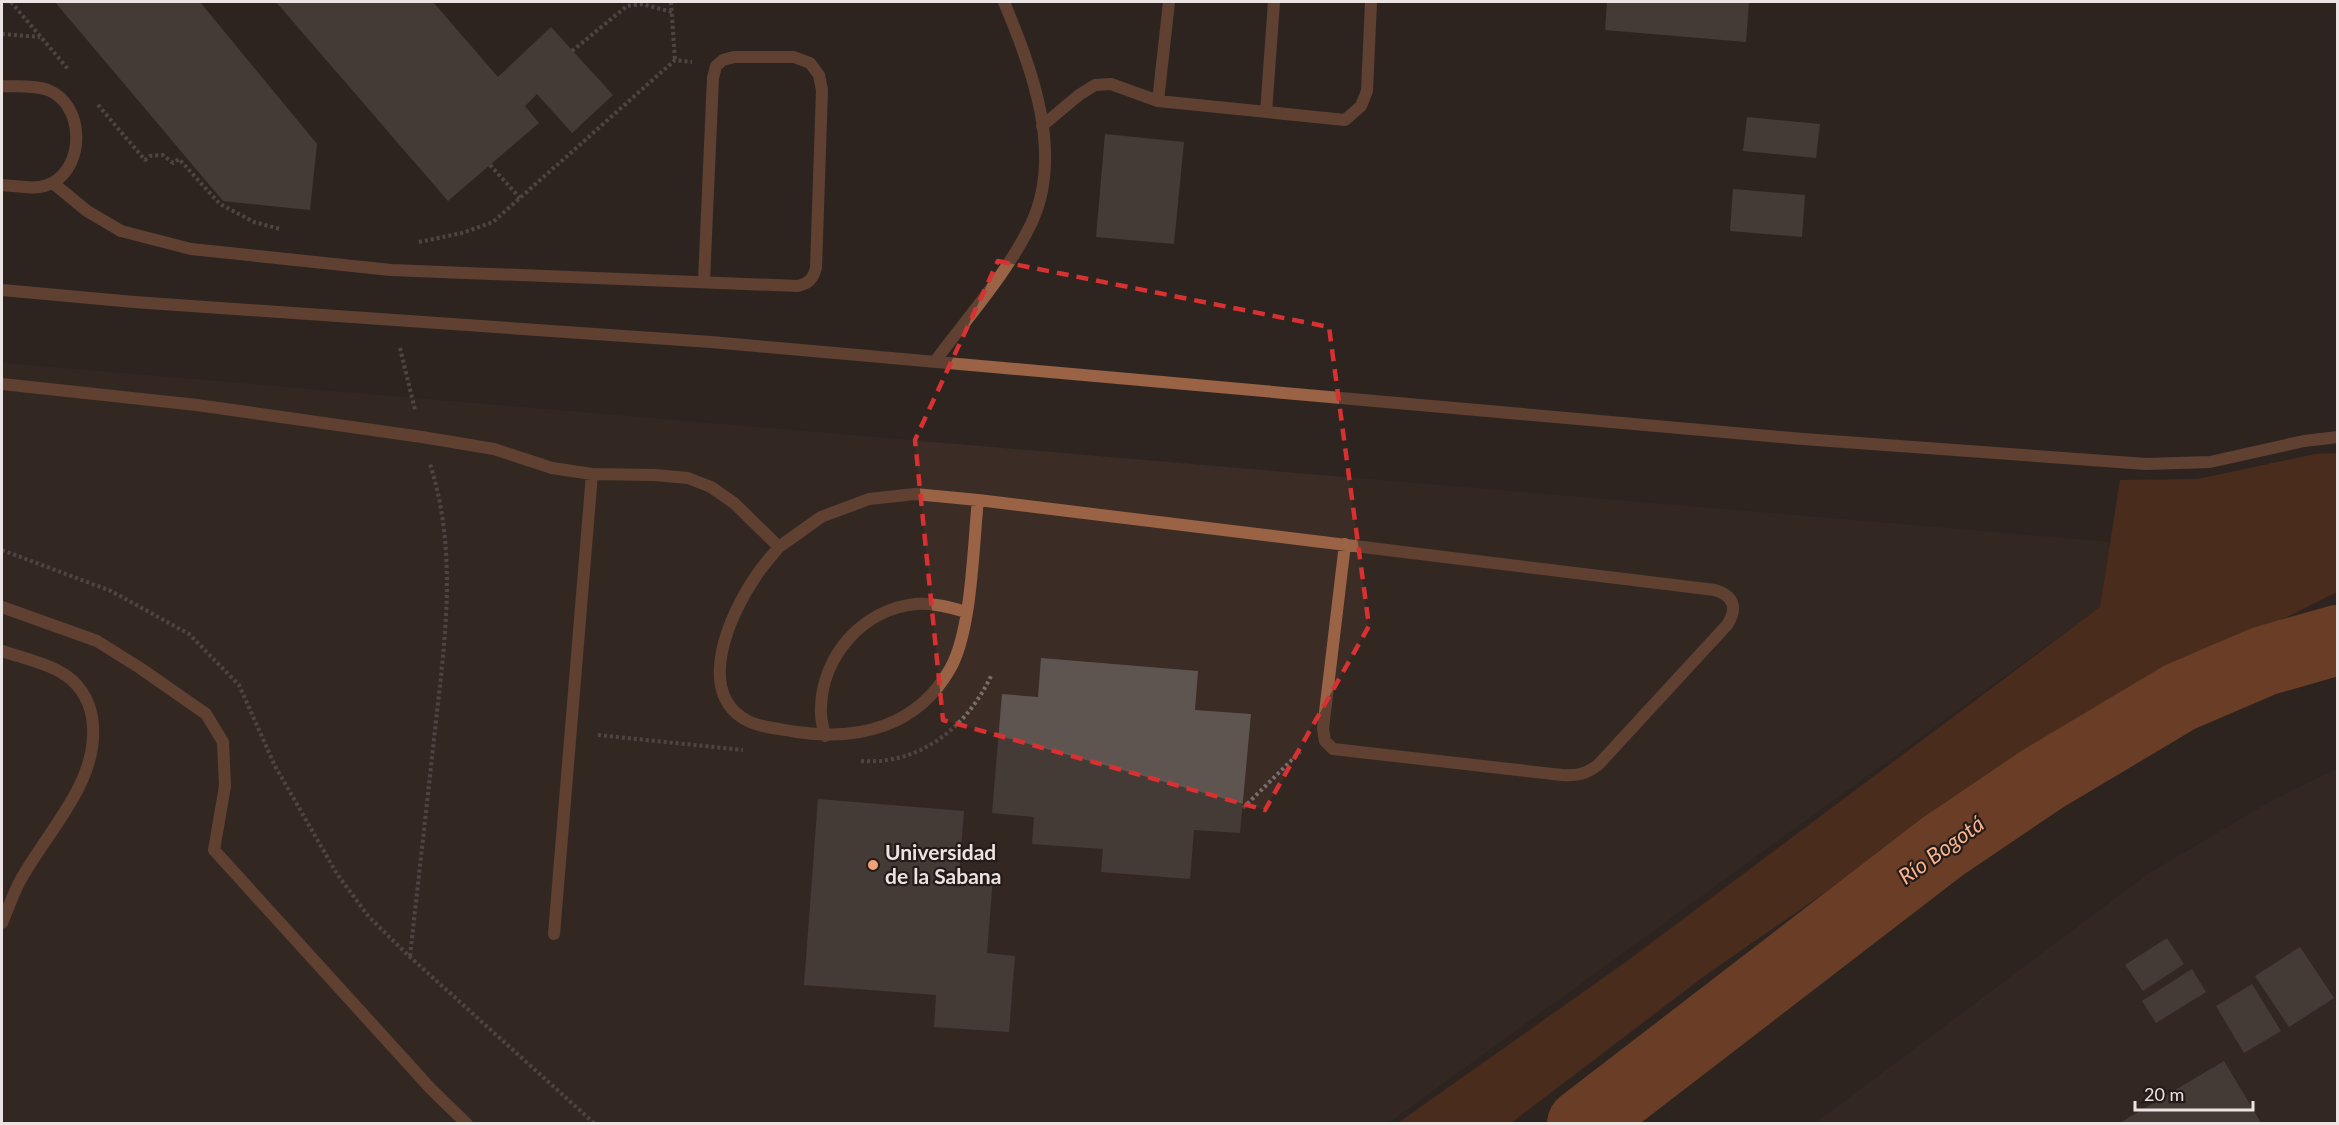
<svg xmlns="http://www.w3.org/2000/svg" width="2339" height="1125" font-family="Lato,sans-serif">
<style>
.built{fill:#3b2c25}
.green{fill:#6a3517}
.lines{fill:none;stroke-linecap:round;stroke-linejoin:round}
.river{stroke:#b35d2d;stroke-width:70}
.building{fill:#5f5550}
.path{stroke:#776e6b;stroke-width:4;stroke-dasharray:3 3;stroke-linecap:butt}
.lane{stroke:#9b6346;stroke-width:12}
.marked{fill:none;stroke:#d73131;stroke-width:4.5;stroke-dasharray:12 8;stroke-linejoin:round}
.poi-dot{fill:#f0a27a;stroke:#241c18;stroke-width:2}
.labels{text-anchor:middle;stroke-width:4.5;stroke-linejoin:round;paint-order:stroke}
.poi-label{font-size:21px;font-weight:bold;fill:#ebe4e2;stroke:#241c18;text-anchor:start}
.water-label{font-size:22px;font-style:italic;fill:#f9b491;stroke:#241c18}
</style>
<rect width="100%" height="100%" fill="#2e2521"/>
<path class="built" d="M2 363 2110 542 2100 607 1388 1123H2Z
M2337 769V1123L1814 1124 2150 873 2270 802Z"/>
<path class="green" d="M2337 453V592L2060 730 1707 974 1511 1123H1398L1623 964 2100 607 2120 480 2198 479 2315 454Z"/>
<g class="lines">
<path class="river" d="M1582 1124 1942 847 2044 778 2180 697 2264 661 2338 640"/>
</g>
<path class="building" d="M55 2H200L317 144 310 210 223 201Z
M276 2H433L498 77 551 27 613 95 572 133 537 94 525 106 539 123 448 201Z
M1607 2H1749L1746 42 1605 30Z
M1747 117 1820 124 1816 158 1743 151Z
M1105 134 1184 142 1174 244 1096 237Z
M1733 189 1805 195 1802 237 1730 231Z
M1041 658 1198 671 1195 710 1251 714 1240 833 1194 830 1190 879 1101 872 1103 849 1032 844 1034 817 992 813 1002 694 1038 697Z
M818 799 964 811 959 875 993 877 987 953 1015 956 1009 1032 934 1027 936 995 804 985Z
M2167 938 2184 964 2143 991 2125 965Z
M2300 947 2334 998 2289 1027 2255 976Z
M2192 969 2206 992 2156 1023 2142 1001Z
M2252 984 2281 1031 2244 1053 2216 1006Z
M2224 1061 2260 1121 2256 1124H2118Z"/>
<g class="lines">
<path class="path" d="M11 2 68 69
M671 2 675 60
M2 34 40 37
M572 51 627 6 642 4 672 12
M98 105 145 160 150 156 163 155 173 163 179 159 220 204 254 222 280 229
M490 165 520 198
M419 242 462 233 493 222 675 60 692 62
M400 348 415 410
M2 550 111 591 189 634 239 685 275 766 337 874 369 917 410 957 595 1124
M598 735 743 750
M861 761C920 765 967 727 991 676
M1243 808 1301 751
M410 956C418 884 426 812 434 739 444 646 459 555 430 464"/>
<path class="lane" d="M2 86C16 87 34 85 48 90 84 104 86 165 52 183 38 191 18 186 2 185
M1158 101 1169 2
M1266 112 1274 2
M1042 126 1079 95 1095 85 1111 84 1158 101 1345 120 1361 106 1367 91 1371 2
M53 183 87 211 121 231 191 249 391 270 798 286C809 283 813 279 816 268L822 90 819 75 810 63 794 57H734L723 60 716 66 713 78 704 281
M2 290 134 302 711 342 1803 439 2146 464 2210 462 2304 441 2338 437
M936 360C968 317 1009 271 1032 222 1064 152 1031 67 1004 2
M2 384 197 405 422 437 494 449 552 468 592 474 655 475 688 478 711 487 734 503 779 547 821 517 869 499 915 494 978 500 1715 590C1734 596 1738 608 1727 625L1598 765C1586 774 1577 776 1562 775L1333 749 1325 741 1323 729 1345 544
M779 547C771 557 762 566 756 576 731 612 693 693 748 721 762 728 781 729 797 732 858 741 917 727 950 669 972 631 973 546 978 500
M2 607 97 641 140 668 206 714 223 742 225 786 214 850 431 1089 467 1124
M2 651C19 657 46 663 62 673 78 682 89 699 92 717 102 780 48 829 20 881 13 894 8 909 2 923
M825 736C823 727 820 717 821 708 822 656 863 609 916 604 934 603 949 607 966 612
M554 934 592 474"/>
</g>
<path d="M0 0H2339V1125H0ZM998 261 1329 327 1369 626 1265 810 943 720 915 440Z" fill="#2e2521" fill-opacity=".55" fill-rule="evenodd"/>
<path class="marked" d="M998 261 1329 327 1369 626 1265 810 943 720 915 440Z"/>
<circle class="poi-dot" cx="873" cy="865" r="6"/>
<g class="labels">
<g class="poi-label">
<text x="885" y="860">Universidad<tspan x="885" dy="24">de la Sabana</tspan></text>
</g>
<g class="water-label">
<text transform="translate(1941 850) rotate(-36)" y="8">Río Bogotá</text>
</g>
</g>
<rect width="2339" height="1125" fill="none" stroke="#ebe4e2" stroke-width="6"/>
<path d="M2135 1101v9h118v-9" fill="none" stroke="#ebe4e2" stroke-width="3"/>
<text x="2144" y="1101" font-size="18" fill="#ebe4e2" stroke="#241c18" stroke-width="4.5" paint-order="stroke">20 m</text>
</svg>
